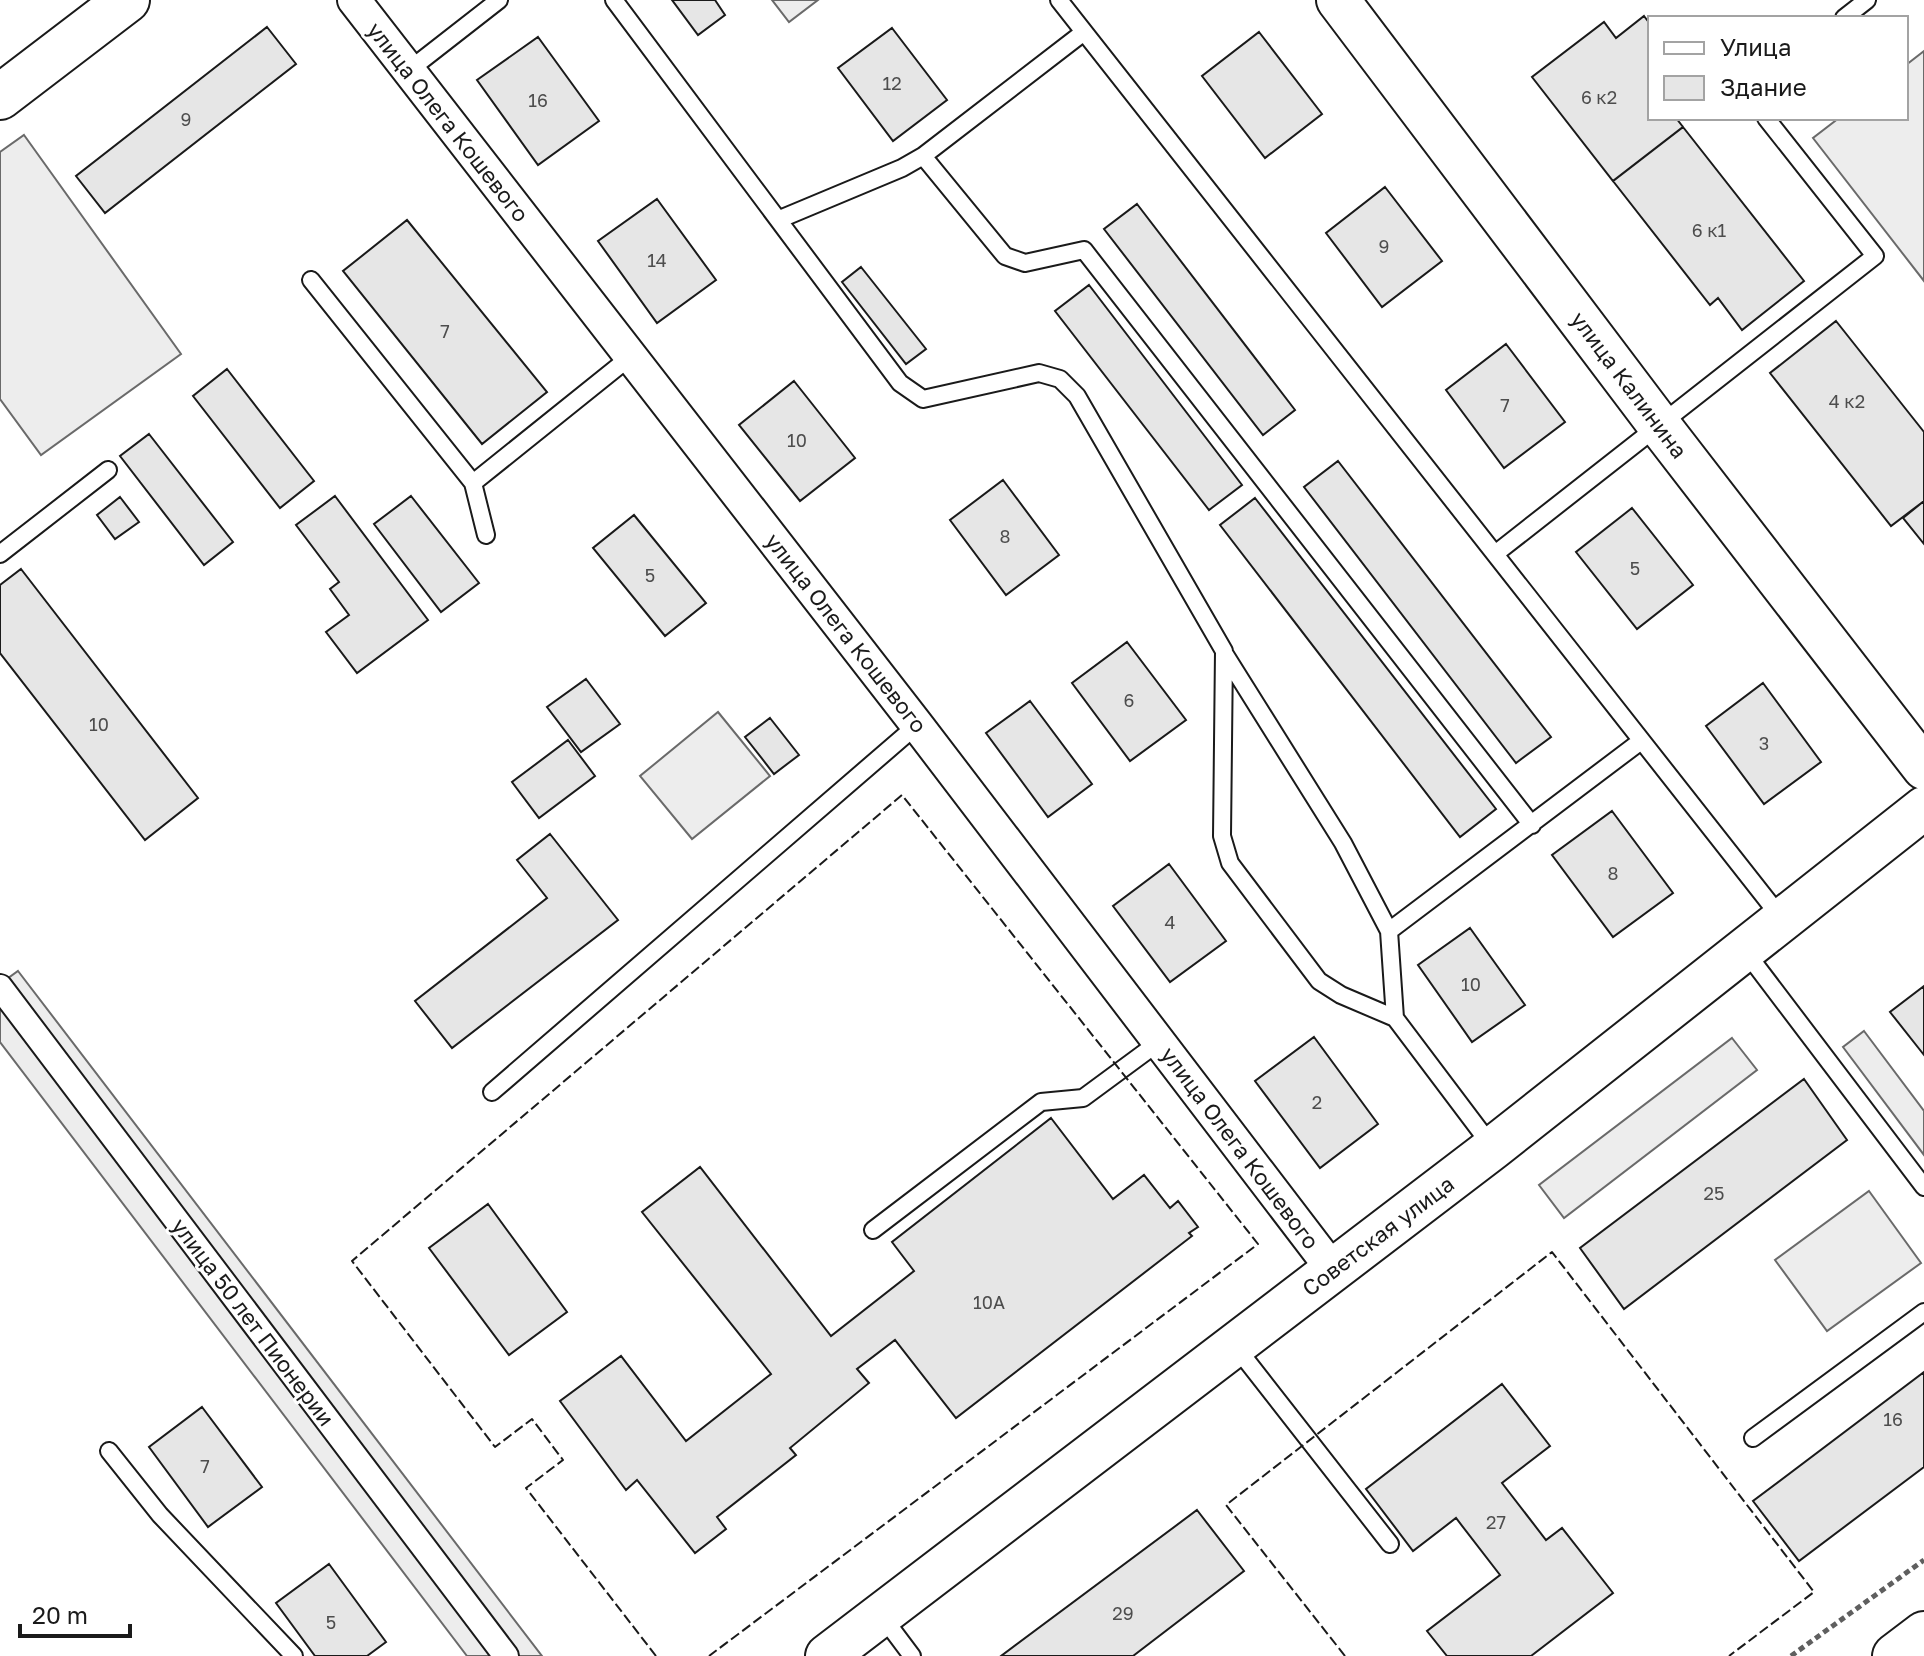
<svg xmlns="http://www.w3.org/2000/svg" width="1924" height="1656" font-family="'Golos Text',sans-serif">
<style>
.built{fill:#ededed;stroke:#6a6a6a;stroke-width:2}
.building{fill:#e6e6e6;stroke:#1a1a1a;stroke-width:2}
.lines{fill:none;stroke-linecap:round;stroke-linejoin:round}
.service-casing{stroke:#1a1a1a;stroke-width:20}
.pedestrian-casing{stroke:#1a1a1a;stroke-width:28}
.minor-casing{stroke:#1a1a1a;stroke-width:36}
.tertiary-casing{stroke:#1a1a1a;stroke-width:46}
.secondary-casing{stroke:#1a1a1a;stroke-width:48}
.primary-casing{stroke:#1a1a1a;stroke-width:48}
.path{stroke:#5f5f5f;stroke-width:5;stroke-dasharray:6 4;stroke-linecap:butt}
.service{stroke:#fff;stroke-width:16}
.pedestrian{stroke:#fff;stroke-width:24}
.minor{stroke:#fff;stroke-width:32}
.tertiary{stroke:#fff;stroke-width:42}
.secondary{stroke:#fff;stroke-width:44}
.primary{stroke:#fff;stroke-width:44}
.fence{stroke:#1a1a1a;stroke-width:2;stroke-dasharray:10 4;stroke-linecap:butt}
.labels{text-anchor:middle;stroke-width:6;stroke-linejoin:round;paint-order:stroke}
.number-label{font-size:18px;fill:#4d4d4d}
.street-label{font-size:22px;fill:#1a1a1a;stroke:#fff}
</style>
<rect width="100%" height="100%" fill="#fff"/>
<path class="built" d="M772 0H818L789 22Z
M1924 51V281L1813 138 1839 118H1906V65Z
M24 135 181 354 41 455 0 399V152Z
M718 712 770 776 692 839 640 776Z
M18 971 542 1656H467L0 1042V984Z
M1864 1031 1924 1111V1155L1843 1047Z
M1732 1038 1757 1070 1564 1218 1539 1185Z
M1869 1191 1921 1263 1827 1331 1775 1260Z"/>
<path class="building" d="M672 0H715L725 15 698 35Z
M1644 16 1650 24V118H1676L1683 127 1613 181 1532 77 1604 22 1616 38Z
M267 27 296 64 105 213 76 176Z
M892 28 947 100 893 141 838 68Z
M1259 32 1322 114 1265 158 1202 76Z
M538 37 599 121 538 165 477 80Z
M1683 127 1804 281 1742 330 1718 298 1710 305 1613 181Z
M1385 187 1442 261 1382 307 1326 233Z
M657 199 716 280 657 323 598 241Z
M1137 204 1295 410 1263 435 1104 229Z
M407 220 547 392 482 444 343 271Z
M861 267 926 349 906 364 842 282Z
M1089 285 1242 485 1209 510 1055 311Z
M1836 321 1924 432V501L1891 526 1770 373Z
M1506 344 1565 422 1504 468 1446 390Z
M227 369 314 481 280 508 193 396Z
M794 381 855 458 800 501 739 425Z
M149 434 233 542 204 565 120 456Z
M1338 461 1551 737 1516 763 1304 487Z
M1003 480 1059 555 1006 595 950 520Z
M335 496 428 620 357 673 326 632 349 615 330 589 339 582 296 525Z
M411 496 479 583 441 612 374 524Z
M120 497 139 522 115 539 97 515Z
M1255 498 1496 809 1460 837 1220 525Z
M1924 501V544L1903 518Z
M1632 508 1693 585 1637 629 1576 552Z
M634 515 706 603 665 636 593 548Z
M21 569 198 798 145 840 0 653V585Z
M1127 642 1186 720 1130 761 1072 683Z
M586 679 620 724 581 752 547 707Z
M1763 683 1821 762 1764 804 1706 726Z
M1030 701 1092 784 1048 817 986 733Z
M770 718 799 755 774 774 745 737Z
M568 740 595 776 539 818 512 782Z
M1612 811 1673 893 1613 937 1552 855Z
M550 834 618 920 452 1048 415 1001 547 898 517 860Z
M1169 864 1226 941 1170 982 1113 906Z
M1470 928 1525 1005 1472 1042 1418 965Z
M1924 986V1055L1890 1012Z
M1314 1037 1378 1124 1320 1168 1255 1081Z
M1804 1079 1847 1140 1624 1309 1580 1248Z
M1051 1118 1113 1199 1144 1175 1170 1208 1178 1201 1198 1227 1189 1233 1192 1236 956 1418 895 1340 857 1369 869 1383 790 1448 796 1455 717 1517 726 1529 695 1553 637 1480 626 1490 560 1401 621 1356 686 1441 771 1374 642 1212 700 1167 831 1336 914 1271 892 1242Z
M488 1204 567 1312 509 1355 429 1248Z
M1924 1372V1467L1799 1561 1753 1501Z
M1502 1384 1550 1446 1502 1483 1546 1540 1562 1528 1613 1593 1531 1656H1447L1427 1631 1500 1575 1456 1518 1413 1551 1366 1489Z
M202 1407 262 1487 208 1527 149 1447Z
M1197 1510 1244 1571 1133 1656H1001Z
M329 1564 386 1642 367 1656H315L276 1603Z"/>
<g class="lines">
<g class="service-casing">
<path id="service" d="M614 0 900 383 923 399 1039 373 1060 379 1077 396 1224 651 1222 836 1230 863 1319 981 1341 995 1395 1018 1493 1148
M1059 0 1782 919
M1844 18 1867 0
M408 71 499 0
M923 156 1005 256 1025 263 1084 250 1532 825
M780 219 902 168 923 156 1084 32
M311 280 473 483 630 357
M473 483 486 535
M0 554 108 470
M1495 554 1875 256 1766 118
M1224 653 1343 843 1389 931 1395 1018
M1389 931 1641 741
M1745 951 1924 1187
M492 1092 917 725
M873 1230 1041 1102 1083 1098 1159 1042
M1236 1347 1390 1544
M1753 1438 1924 1312
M109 1451 160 1515 294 1656
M882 1616 912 1656"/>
</g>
<g class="pedestrian-casing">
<path id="pedestrian" d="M0 987 506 1656"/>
</g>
<g class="minor-casing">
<path id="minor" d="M354 0 917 725 1333 1270"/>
</g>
<g class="tertiary-casing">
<path id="tertiary" d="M1338 0 1659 425 1924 768
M827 1656 1493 1148 1924 808"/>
</g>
<g class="secondary-casing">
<path id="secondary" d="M0 97 127 0"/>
</g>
<g class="primary-casing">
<path id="primary" d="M1895 1656 1924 1634"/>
</g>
<path class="path" d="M1791 1656 1924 1560"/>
<use href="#service" class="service"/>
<use href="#pedestrian" class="pedestrian"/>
<use href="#minor" class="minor"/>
<use href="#tertiary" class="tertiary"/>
<use href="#secondary" class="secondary"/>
<use href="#primary" class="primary"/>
<path class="fence" d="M656 1656 526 1488 563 1460 532 1419 495 1447 352 1261 902 795 1258 1244 709 1656
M1345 1656 1226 1505 1552 1252 1814 1592 1729 1656"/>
</g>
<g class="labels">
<g class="number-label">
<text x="892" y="90">12</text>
<text x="1599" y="104">6 к2</text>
<text x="538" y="107">16</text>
<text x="186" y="126">9</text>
<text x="1709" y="237">6 к1</text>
<text x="1384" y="253">9</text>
<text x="657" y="267">14</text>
<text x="445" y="338">7</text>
<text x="1847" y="408">4 к2</text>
<text x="1505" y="412">7</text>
<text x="797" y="447">10</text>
<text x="1005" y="543">8</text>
<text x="1635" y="575">5</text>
<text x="650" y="582">5</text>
<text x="1129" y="707">6</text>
<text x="99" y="731">10</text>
<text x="1764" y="750">3</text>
<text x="1613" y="880">8</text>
<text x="1170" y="929">4</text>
<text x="1471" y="991">10</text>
<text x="1317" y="1109">2</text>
<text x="1714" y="1200">25</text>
<text x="989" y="1309">10А</text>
<text x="1893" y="1426">16</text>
<text x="205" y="1473">7</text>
<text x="1496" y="1529">27</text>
<text x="1123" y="1620">29</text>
<text x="331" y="1629">5</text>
</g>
<g class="street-label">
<text transform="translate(448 122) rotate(52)" y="8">улица Олега Кошевого</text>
<text transform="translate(1629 385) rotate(53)" y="8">улица Калинина</text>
<text transform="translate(846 633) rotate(52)" y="8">улица Олега Кошевого</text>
<text transform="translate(1240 1148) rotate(53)" y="8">улица Олега Кошевого</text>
<text transform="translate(1378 1236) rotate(-37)" y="8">Советская улица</text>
<text transform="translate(253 1322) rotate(53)" y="8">улица 50 лет Пионерии</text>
</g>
</g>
<rect x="1648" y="16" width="260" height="104" fill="#ffffff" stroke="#a3a3a3" stroke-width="2"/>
<rect x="1664" y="42" width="40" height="12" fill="#ffffff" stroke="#a3a3a3" stroke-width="2"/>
<text x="1720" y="56" font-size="24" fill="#1a1a1a">Улица</text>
<rect x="1664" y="76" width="40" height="24" fill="#e6e6e6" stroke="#a3a3a3" stroke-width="2"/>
<text x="1720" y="96" font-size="24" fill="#1a1a1a">Здание</text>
<path d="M20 1624v12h110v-12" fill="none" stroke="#1a1a1a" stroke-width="4"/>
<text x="32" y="1624" font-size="24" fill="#1a1a1a" stroke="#ffffff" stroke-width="6" paint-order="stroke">20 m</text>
</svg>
